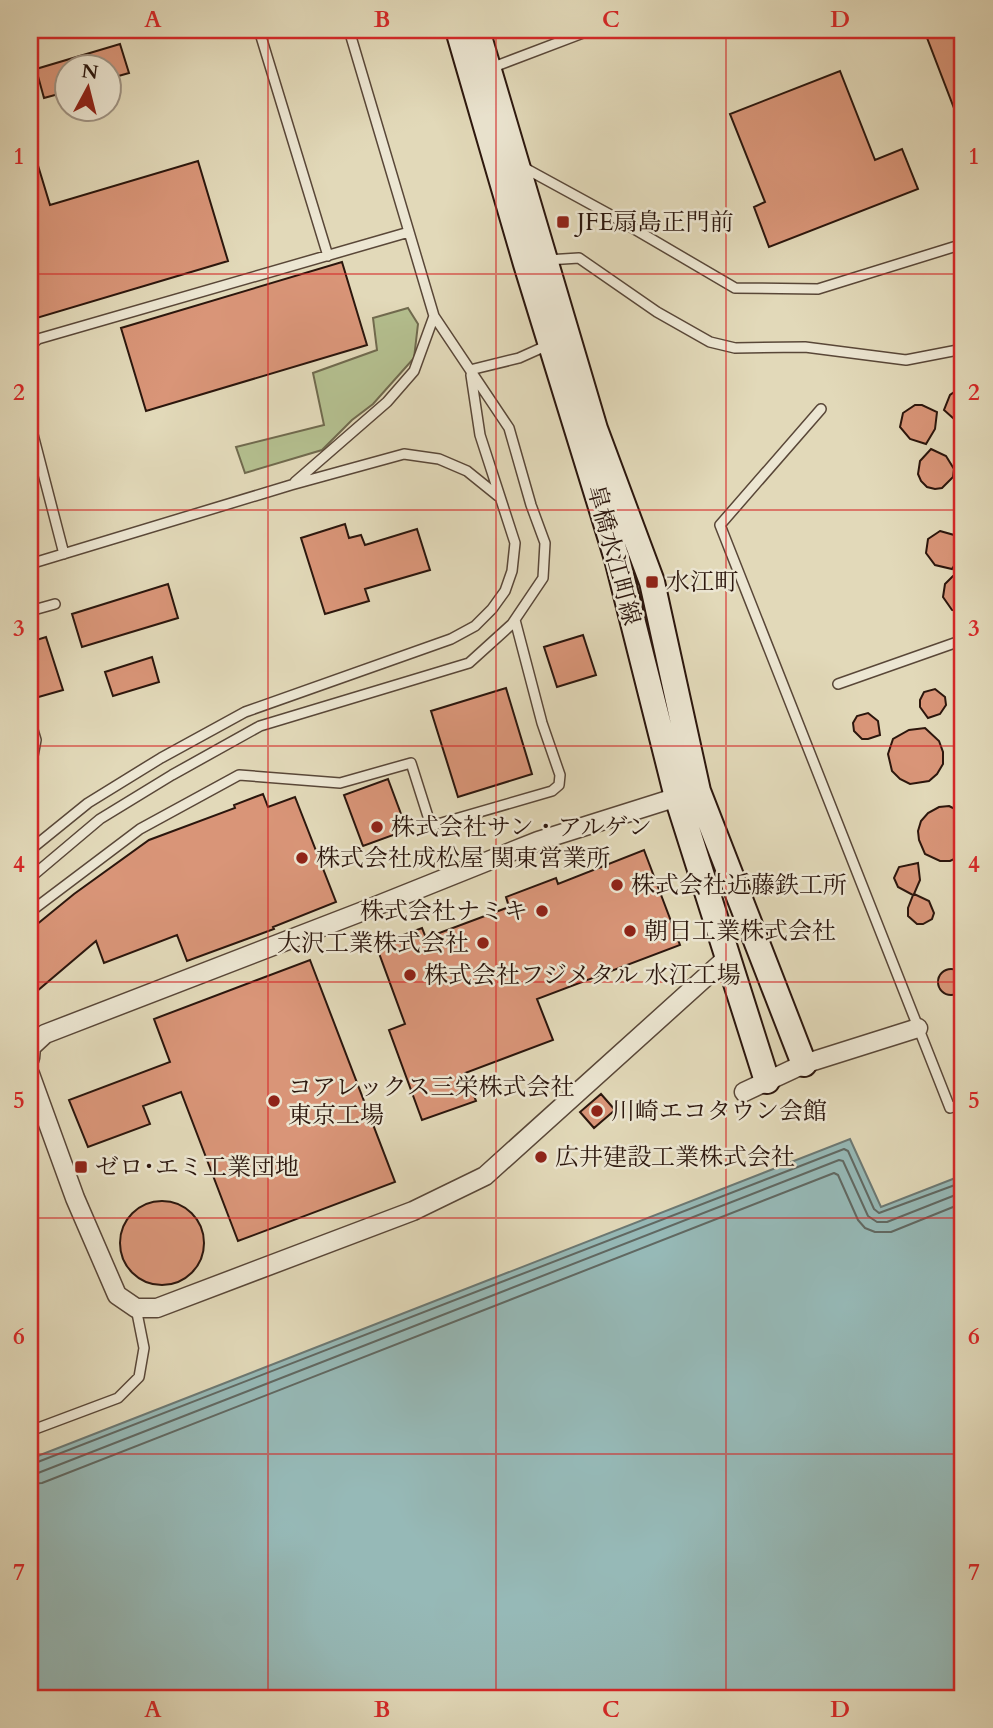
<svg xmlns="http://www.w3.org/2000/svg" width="993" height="1728" font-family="Cardo,'Noto Serif JP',serif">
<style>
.green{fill:#b4bf8f;stroke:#706a4e;stroke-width:2}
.water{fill:#96b9b7;stroke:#6b7873;stroke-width:2}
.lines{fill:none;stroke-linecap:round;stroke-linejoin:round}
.shore{stroke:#606862;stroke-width:2}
.building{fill:#d99578;stroke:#2b160d;stroke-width:2}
.lane-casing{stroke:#594738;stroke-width:12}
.street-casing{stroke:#594738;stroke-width:21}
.secondary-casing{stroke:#2b160d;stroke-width:28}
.lane{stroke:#ece6d2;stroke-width:9}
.street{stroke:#ece6d2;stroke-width:18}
.secondary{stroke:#ece6d2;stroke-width:24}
.grid{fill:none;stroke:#d62828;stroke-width:2;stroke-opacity:0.55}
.poi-dot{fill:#8f2418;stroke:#ece6d2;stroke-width:2.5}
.labels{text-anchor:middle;stroke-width:5;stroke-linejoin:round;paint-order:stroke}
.poi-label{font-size:24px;fill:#2b160d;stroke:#ece6d2;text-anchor:start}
.street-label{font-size:24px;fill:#2b160d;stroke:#ece6d2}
.neatline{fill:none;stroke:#d62828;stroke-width:2.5}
.grid-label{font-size:23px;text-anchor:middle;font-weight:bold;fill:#d62828}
</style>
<rect width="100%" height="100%" fill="#e2d9b9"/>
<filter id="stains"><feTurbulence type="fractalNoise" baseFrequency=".00286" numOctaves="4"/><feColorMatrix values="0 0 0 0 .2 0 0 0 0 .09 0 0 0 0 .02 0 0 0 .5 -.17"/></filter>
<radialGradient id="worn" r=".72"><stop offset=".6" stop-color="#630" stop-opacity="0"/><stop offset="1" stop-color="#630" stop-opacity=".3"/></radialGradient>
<path class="green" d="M408 308 418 324 414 358 373 404 352 420 322 450 245 473 236 447 324 425 313 373 377 350 373 318Z"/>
<path class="water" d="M850 1139 881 1207 963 1175V1698H30V1459Z"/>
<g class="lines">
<path class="shore" d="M30 1465 844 1149 848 1151 874 1209 879 1213 963 1182
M30 1474 38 1473 839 1160 843 1161 868 1216 877 1222H887L963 1192
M30 1484 42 1483 834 1173 838 1175 858 1220 865 1228 875 1232H891L963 1203"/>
</g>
<path class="building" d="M924 30H963V129H962Z
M120 44 129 73 108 79V66H66V92L44 98 36 69Z
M840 71 875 160 902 149 918 189 769 247 754 207 765 202 730 114Z
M33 149 50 205 198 161 228 261 30 320V150Z
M342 262 367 345 146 411 121 328Z
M963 386V427L944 410 950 395Z
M915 405H922L937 412 935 429 926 444 910 439 900 427 903 413Z
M931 449 946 456 954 469 953 477 942 488 935 489 927 487 921 481 918 474 920 461Z
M345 524 349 538 361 535 365 545 417 529 430 570 365 589 369 601 325 614 301 538Z
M940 531 954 535 960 541 961 555 952 569 935 565 926 553 928 539Z
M953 576H963V613L952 610 943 597 945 584Z
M168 584 178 618 82 647 72 614Z
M583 635 596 675 557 687 544 647Z
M46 637 63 690 35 698 30 681V642Z
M152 657 159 682 113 696 105 672Z
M506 688 532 774 458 797 431 711Z
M935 689 945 697 946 705 940 714 928 718 920 707V700L924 692Z
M868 713 878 721 880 735 868 739H862L854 731 853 723 857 716Z
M925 728 939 741 943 752V764L937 774 929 781 910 784 900 779 892 771 888 754 893 739 909 730Z
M388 779 407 830 363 846 344 795Z
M263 794 268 807 295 797 336 902 273 927 274 929 187 961 177 935 104 963 96 941 30 997V930L74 894 149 840 235 808 234 805Z
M949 806 963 813V855L950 861H940L925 854 919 840 918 831 921 821 928 813 939 807Z
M644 850 680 945 537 999 553 1040 465 1073 476 1101 422 1120 389 1030 405 1024 376 945 422 928 426 938 509 907 506 897 556 878 558 884Z
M918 863 920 880 914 894 929 901 934 913 932 919 923 924H917L908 916V908L913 895 898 887 894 878 899 867Z
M310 960 395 1182 238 1241 181 1092 143 1106 150 1124 88 1147 69 1100 170 1062 154 1019Z
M938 982a13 13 0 1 1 26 0a13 13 0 1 1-26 0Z
M601 1094 615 1110 594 1128 580 1112Z
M120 1243a42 42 0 1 1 84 0a42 42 0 1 1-84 0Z"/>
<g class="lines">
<g class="lane-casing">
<path id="lane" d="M259 30 328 256
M491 68 591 30
M521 166 607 213 735 288 818 289 963 244
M547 260 579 258 657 312 710 342 735 348 805 347 906 360 963 349
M30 346 38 339 409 232
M470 370 519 358 548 345
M821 409 720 525 950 1108 963 1103
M30 423 64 554
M295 482 387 402 414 371 434 316
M30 564 291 485 404 454 439 459 467 471 498 496
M30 611 55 604
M838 684 963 640
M30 720 36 740 30 772
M30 850 88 803 161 758 245 712 451 639 475 626 492 609 505 591 512 571 515 543 480 435 471 375
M30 878 100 819 172 775 260 726 469 663 512 624 543 578 545 543 531 505 509 428 434 316 349 30
M30 912 140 829 239 775 340 783 411 763 431 826 552 791 559 785 560 775 542 723 515 620
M30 1431 118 1398 139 1377 144 1348 136 1308"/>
</g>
<g class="street-casing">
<path id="street" d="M30 1058 31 1047 45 1034 366 910 538 841 687 794
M30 1074 75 1198 117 1295 136 1308H157L413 1211 485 1176 729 956
M744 1092 804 1064 918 1028"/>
</g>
<g class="secondary-casing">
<path id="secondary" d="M458 30 526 264 617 559 677 797 767 1081
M477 30 595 429 652 582 698 791 804 1064"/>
</g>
<use href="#lane" class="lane"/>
<use href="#street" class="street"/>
<use href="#secondary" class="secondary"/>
</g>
<path class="grid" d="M268 30V1698M496 30V1698M726 30V1698M30 274H963M30 510H963M30 746H963M30 982H963M30 1218H963M30 1454H963"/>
<g class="poi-dot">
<rect x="556" y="215" width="14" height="14" rx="3.5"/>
<rect x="645" y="575" width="14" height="14" rx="3.5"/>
<circle cx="377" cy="827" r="7"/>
<circle cx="302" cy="858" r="7"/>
<circle cx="617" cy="885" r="7"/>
<circle cx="542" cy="911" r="7"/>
<circle cx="630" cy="931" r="7"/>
<circle cx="483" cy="943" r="7"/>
<circle cx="410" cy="975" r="7"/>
<circle cx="274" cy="1101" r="7"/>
<circle cx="597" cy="1111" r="7"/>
<circle cx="541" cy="1157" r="7"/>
<rect x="74" y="1160" width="14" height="14" rx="3.5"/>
</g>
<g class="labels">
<g class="poi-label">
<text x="577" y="230">JFE扇島正門前</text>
<text x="666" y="590">水江町</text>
<text x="391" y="835">株式会社サン・アルゲン</text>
<text x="316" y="866">株式会社成松屋 関東営業所</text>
<text x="631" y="893">株式会社近藤鉄工所</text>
<text x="528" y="919" text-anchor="end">株式会社ナミキ</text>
<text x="644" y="939">朝日工業株式会社</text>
<text x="469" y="951" text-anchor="end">大沢工業株式会社</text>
<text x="424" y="983">株式会社フジメタル 水江工場</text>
<text x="288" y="1095">コアレックス三栄株式会社<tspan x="288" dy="28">東京工場</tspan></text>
<text x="611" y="1119">川崎エコタウン会館</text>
<text x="555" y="1165">広井建設工業株式会社</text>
<text x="95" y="1175">ゼロ･エミ工業団地</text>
</g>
<g class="street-label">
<text transform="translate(614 555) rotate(75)" y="8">皐橋水江町線</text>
</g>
</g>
<rect width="993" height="1728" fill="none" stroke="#e2d9b9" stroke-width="77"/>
<g transform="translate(88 88) rotate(7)"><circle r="33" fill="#ece6d2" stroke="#9f9383" stroke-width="2"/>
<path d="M0-5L12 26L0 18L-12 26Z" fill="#8f2418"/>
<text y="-10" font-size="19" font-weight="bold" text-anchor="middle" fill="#2b160d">N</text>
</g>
<rect x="38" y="38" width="916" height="1652" class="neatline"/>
<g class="grid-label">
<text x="153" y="27">A</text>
<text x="382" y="27">B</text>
<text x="611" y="27">C</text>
<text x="840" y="27">D</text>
<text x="19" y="164">1</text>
<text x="974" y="164">1</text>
<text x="19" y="400">2</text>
<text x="974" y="400">2</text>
<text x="19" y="636">3</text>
<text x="974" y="636">3</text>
<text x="19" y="872">4</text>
<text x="974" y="872">4</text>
<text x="19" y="1108">5</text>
<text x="974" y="1108">5</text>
<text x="19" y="1344">6</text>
<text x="974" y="1344">6</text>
<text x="19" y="1580">7</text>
<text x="974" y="1580">7</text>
<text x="153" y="1717">A</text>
<text x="382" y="1717">B</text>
<text x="611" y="1717">C</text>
<text x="840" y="1717">D</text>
</g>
<rect width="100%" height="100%" filter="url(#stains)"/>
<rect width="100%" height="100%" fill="url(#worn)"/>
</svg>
